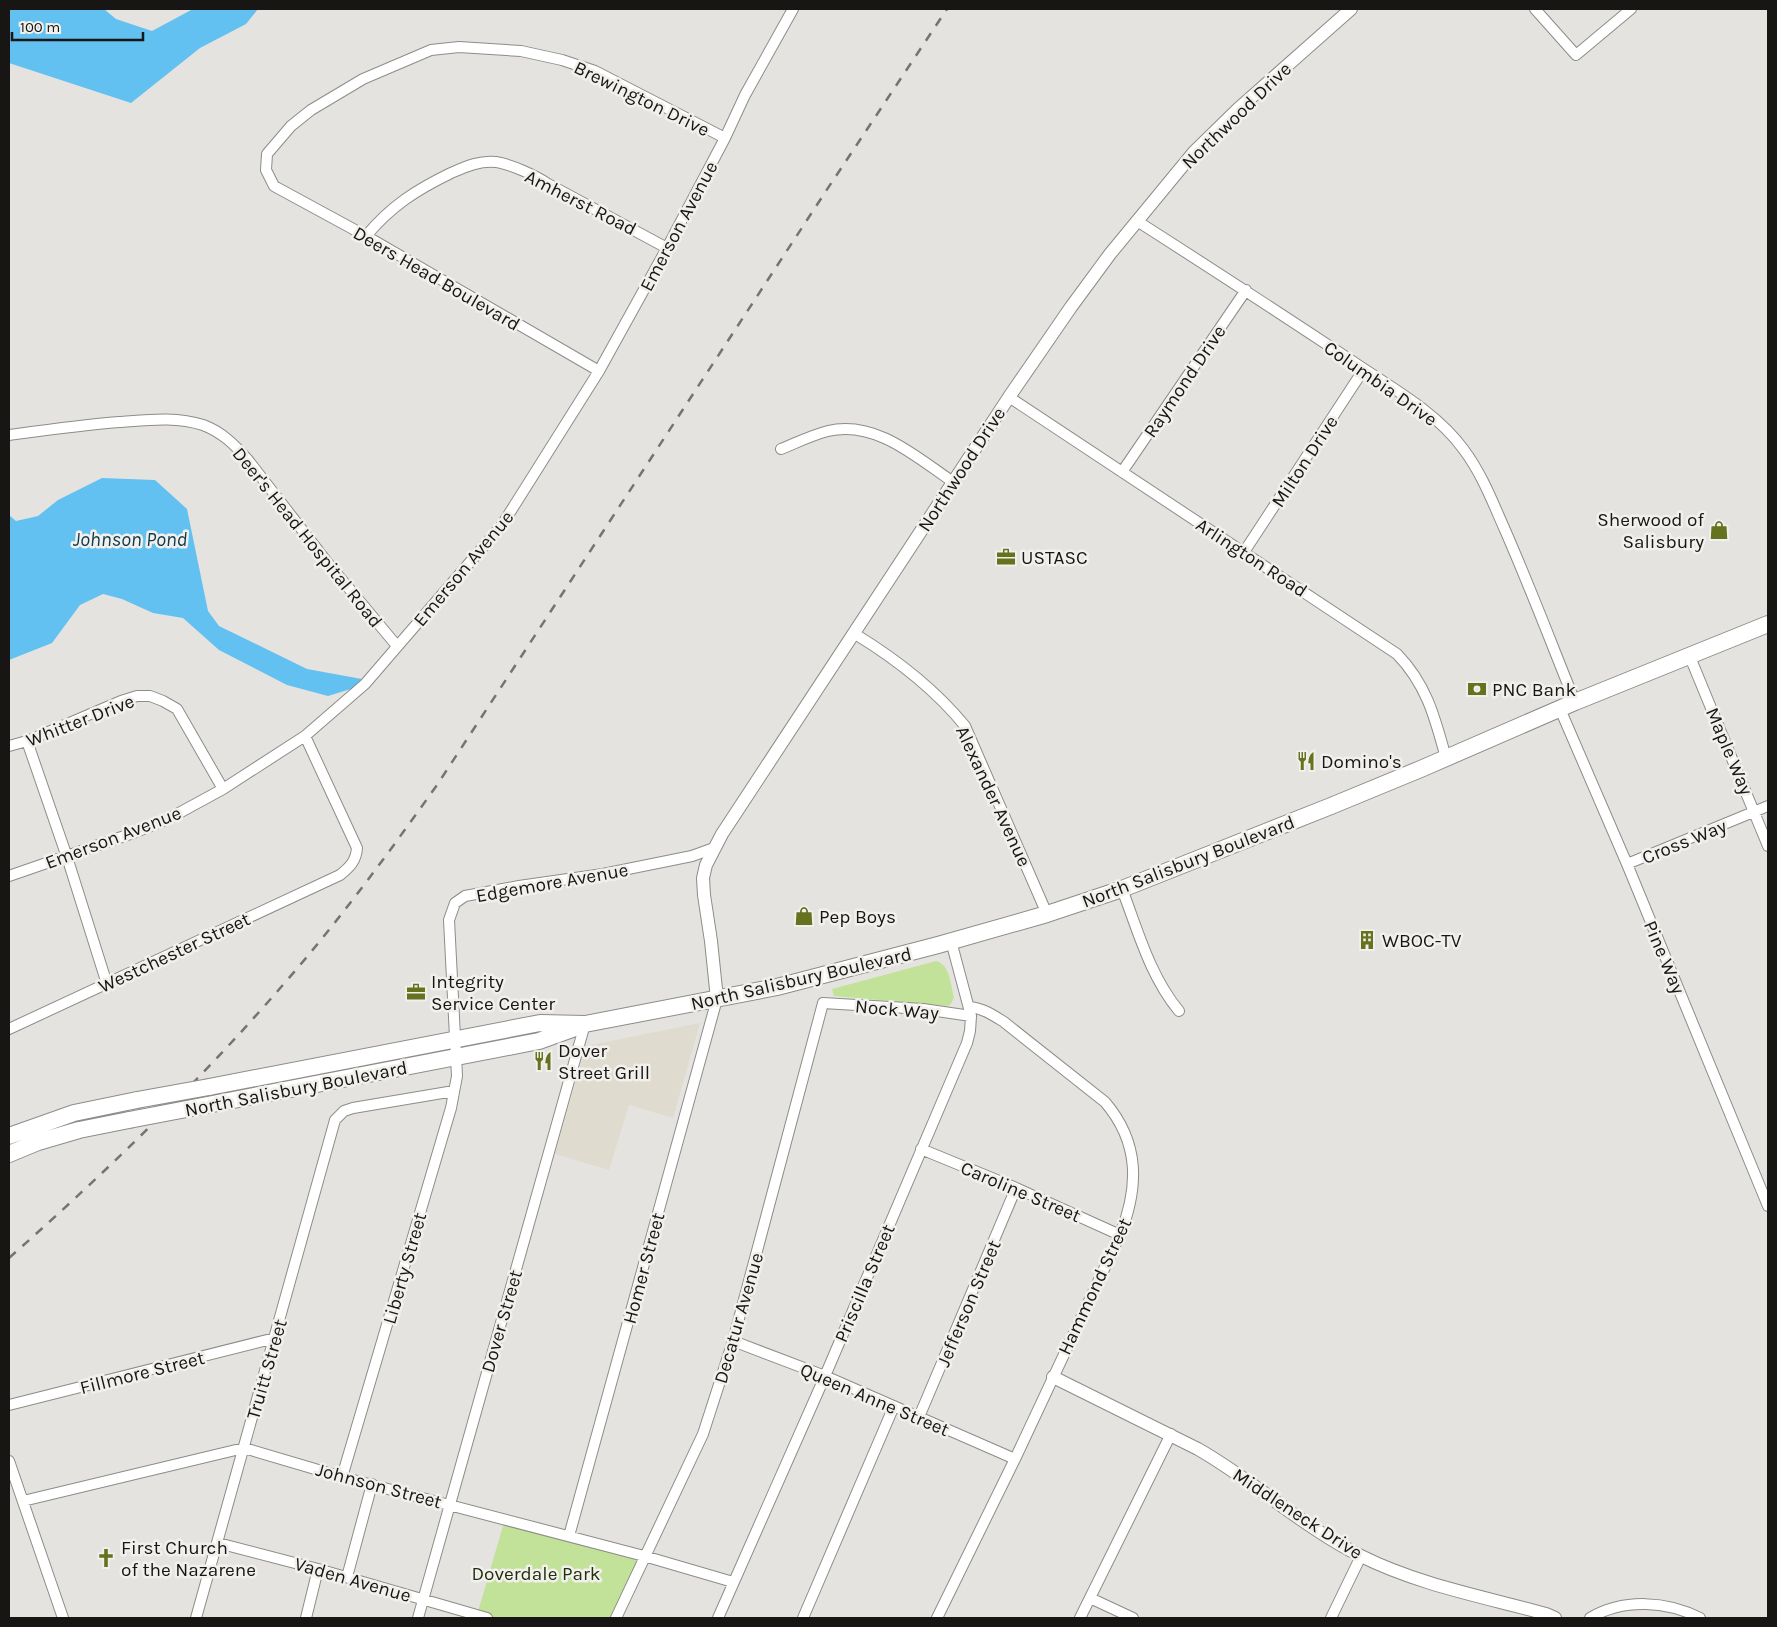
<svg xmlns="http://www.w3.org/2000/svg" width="1777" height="1627" font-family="Karla,sans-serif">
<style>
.built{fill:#dfdbcf}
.green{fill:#c2e29a}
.water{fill:#62c1f0}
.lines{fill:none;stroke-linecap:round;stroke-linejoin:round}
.minor-casing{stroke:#8e8c88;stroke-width:12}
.tertiary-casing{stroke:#8e8c88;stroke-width:14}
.primary-casing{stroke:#8e8c88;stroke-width:18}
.minor{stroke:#fff;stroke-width:10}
.tertiary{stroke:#fff;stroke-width:12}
.primary{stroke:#fff;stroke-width:16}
.rail{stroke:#757471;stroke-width:2.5;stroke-dasharray:9 9;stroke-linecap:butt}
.primary-bridge-casing{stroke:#8e8c88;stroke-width:18;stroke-linecap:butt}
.primary-bridge{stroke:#fff;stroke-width:16}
.labels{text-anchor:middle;stroke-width:5;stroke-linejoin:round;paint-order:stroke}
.street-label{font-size:19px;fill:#171615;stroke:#f2f0ec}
.poi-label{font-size:19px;fill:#171615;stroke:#f2f0ec;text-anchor:start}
.park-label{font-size:19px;fill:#212f0d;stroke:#f2f0ec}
.water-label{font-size:20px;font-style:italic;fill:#103a4e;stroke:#f2f0ec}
</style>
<rect width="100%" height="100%" fill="#e5e3df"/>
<path class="built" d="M700 1023 673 1118 629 1105 609 1170 555 1154 586 1046Z"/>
<path class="green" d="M936 961C950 964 951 986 954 998L950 1005 947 1006 834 996 832 989Z
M505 1519 644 1556 616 1618H487L477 1615Z"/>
<path class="water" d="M9 9H104L116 19 152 31 193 9H258L246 24 200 48 131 103 9 63Z
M102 478 155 480 187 509 208 611 219 626 307 669 362 679 354 688 328 696 287 685 219 650 183 618 153 613 122 599 103 594 80 605 52 643 9 660V515L16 521 38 516 58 500Z"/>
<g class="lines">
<g class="minor-casing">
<path id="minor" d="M1535 9 1576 55 1631 9
M1137 221C1209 267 1281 314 1352 361 1390 387 1437 412 1464 450 1482 474 1493 503 1505 530 1530 587 1552 645 1575 702
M366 236C391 206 416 190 451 173 465 167 480 160 496 162 510 164 537 176 548 184L667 248
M599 371 366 236 274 186 266 170 267 154 291 126 311 110 363 79 431 50 459 47 521 51 562 60 595 71 725 138
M1009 397 1397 654C1427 685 1435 718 1446 758
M9 435C46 430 82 425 119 422 147 420 176 416 203 425 222 432 235 445 248 460L327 562 397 646
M781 449C796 443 812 435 828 431 876 420 916 457 953 482
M1122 472 1246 290
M1244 552 1364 369
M855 634C896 659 934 688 965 726L1047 914
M1690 657 1768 846
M1560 709 1627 864 1768 1206
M27 741 67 857 107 984
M9 746 27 741 121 701 137 696H150L163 701 177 709 223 789
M1627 864 1768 806
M9 876 136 832 168 819 223 789 305 736 365 684 502 525 599 371 667 248 725 138 745 95 793 9
M1122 889C1138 931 1150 976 1179 1011
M9 1029 340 875C350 867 356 861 357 848L305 736
M921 1149 1016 1188 1120 1235
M733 1341 825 1376 1015 1459
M9 1405 275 1338
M919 1417 1016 1188
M9 1461 63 1618
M342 1477 451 1108 457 1076 449 920 455 903 465 896 519 886 603 874 692 856 714 848
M23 1501 244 1448 342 1477 644 1556 733 1582
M569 1536 717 999
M218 1543 318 1569 487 1618
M347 1577 372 1484
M1090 1598 1133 1618
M196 1618 335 1120 344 1111 353 1108 454 1091
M306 1618 318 1569
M418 1618 585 1024
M616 1618 703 1434 733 1341 823 1003 923 1009 971 1016
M718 1618 825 1376 967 1043 970 1031 971 1016 951 941
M803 1618 894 1406
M937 1618 1015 1459 1120 1235C1139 1187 1140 1143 1105 1102L1004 1022C993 1015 983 1008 969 1007
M1080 1618 1171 1434
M1331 1618 1361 1556
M1590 1618C1624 1598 1667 1601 1700 1618"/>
</g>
<g class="tertiary-casing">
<path id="tertiary" d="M717 999 711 941 704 895 703 878 706 865 722 834 1009 397 1071 307 1110 254 1194 152 1238 109 1351 9
M1053 1377 1198 1449C1254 1481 1303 1527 1361 1556 1419 1585 1485 1597 1546 1614L1555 1618"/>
</g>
<g class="primary-casing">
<path id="primary" d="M209 1087 540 1023 585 1024 777 987 938 945 1047 914 1122 889 1331 806 1423 768 1575 702 1768 624
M197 1107 539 1041 575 1028
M9 1136 74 1113 137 1100
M9 1154 38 1142 79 1130 129 1120"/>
</g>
<use href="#minor" class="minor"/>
<use href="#tertiary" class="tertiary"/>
<use href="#primary" class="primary"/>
<path class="rail" d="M9 1258C105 1173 198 1083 282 986 338 922 388 854 437 785L826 191 947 9"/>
<g class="primary-bridge-casing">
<path id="primary-bridge" d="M137 1100 209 1087
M129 1120 197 1107"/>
</g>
<use href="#primary-bridge" class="primary-bridge"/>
</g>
<defs>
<g id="shop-bare" transform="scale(1.5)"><path d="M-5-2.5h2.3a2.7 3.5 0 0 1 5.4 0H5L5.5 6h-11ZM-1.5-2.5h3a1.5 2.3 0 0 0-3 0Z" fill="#65721e" stroke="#f2f0ec" stroke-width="2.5" paint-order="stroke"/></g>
<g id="office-bare" transform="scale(1.5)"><path d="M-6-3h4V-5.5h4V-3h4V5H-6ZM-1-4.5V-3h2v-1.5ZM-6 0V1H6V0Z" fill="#65721e" stroke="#f2f0ec" stroke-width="2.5" paint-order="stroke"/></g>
<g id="bank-bare" transform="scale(1.5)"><path d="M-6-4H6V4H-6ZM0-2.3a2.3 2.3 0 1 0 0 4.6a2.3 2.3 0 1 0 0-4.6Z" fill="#65721e" stroke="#f2f0ec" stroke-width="2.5" paint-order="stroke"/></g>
<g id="restaurant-bare" transform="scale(1.5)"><path d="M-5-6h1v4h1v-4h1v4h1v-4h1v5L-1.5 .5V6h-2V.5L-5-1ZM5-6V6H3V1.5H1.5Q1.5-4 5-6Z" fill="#65721e" stroke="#f2f0ec" stroke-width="2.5" paint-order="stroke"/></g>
<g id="building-bare" transform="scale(1.5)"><path d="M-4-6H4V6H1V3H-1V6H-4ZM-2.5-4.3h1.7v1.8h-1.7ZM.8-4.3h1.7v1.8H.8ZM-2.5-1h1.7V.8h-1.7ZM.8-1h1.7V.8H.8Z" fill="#65721e" stroke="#f2f0ec" stroke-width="2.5" paint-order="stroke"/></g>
<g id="church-bare" transform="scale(1.5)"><path d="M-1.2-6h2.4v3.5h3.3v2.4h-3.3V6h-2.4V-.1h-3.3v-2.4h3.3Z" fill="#65721e" stroke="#f2f0ec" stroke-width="2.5" paint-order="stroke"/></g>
</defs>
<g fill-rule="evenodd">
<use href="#shop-bare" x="1719" y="530"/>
<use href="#office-bare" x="1006" y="557"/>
<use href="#bank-bare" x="1477" y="689"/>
<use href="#restaurant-bare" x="1306" y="761"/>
<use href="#shop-bare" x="804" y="916"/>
<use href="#building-bare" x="1367" y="940"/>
<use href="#office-bare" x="416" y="992"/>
<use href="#restaurant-bare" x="543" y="1061"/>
<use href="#church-bare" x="106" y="1558"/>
</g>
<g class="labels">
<g class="street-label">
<text transform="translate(642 98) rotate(26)" y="7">Brewington Drive</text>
<text transform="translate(1236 115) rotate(-44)" y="7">Northwood Drive</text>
<text transform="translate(581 202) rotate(27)" y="7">Amherst Road</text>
<text transform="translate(678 226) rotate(-62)" y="7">Emerson Avenue</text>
<text transform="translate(437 278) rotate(30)" y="7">Deers Head Boulevard</text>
<text transform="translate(1184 381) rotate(-56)" y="7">Raymond Drive</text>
<text transform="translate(1381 383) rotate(35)" y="7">Columbia Drive</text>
<text transform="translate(1304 461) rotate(-57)" y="7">Milton Drive</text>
<text transform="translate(961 469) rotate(-57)" y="7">Northwood Drive</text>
<text transform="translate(308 537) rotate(51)" y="7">Deer's Head Hospital Road</text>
<text transform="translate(1252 557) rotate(33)" y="7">Arlington Road</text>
<text transform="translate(463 568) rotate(-50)" y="7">Emerson Avenue</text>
<text transform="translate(80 720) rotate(-21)" y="7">Whitter Drive</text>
<text transform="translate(1730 751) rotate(67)" y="7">Maple Way</text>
<text transform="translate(994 796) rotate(65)" y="7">Alexander Avenue</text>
<text transform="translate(113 837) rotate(-21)" y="7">Emerson Avenue</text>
<text transform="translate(1684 841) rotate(-22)" y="7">Cross Way</text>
<text transform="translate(1188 861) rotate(-21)" y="7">North Salisbury Boulevard</text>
<text transform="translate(552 882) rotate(-10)" y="7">Edgemore Avenue</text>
<text transform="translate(174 952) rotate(-25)" y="7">Westchester Street</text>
<text transform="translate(1665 957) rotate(67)" y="7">Pine Way</text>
<text transform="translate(801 978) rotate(-13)" y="7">North Salisbury Boulevard</text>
<text transform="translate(897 1009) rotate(5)" y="7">Nock Way</text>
<text transform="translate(296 1088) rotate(-11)" y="7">North Salisbury Boulevard</text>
<text transform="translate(1021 1191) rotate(23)" y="7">Caroline Street</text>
<text transform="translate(404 1268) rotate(-74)" y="7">Liberty Street</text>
<text transform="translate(643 1268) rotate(-75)" y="7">Homer Street</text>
<text transform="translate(864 1283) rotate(-67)" y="7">Priscilla Street</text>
<text transform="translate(1094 1286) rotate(-65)" y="7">Hammond Street</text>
<text transform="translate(968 1303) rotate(-67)" y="7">Jefferson Street</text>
<text transform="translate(738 1318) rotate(-74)" y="7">Decatur Avenue</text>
<text transform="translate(501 1321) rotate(-74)" y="7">Dover Street</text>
<text transform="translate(266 1369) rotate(-74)" y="7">Truitt Street</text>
<text transform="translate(142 1372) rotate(-14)" y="7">Fillmore Street</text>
<text transform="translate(875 1399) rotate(23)" y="7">Queen Anne Street</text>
<text transform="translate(379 1485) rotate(15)" y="7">Johnson Street</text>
<text transform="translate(1298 1513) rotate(33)" y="7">Middleneck Drive</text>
<text transform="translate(353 1579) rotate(16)" y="7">Vaden Avenue</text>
</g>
<g class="poi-label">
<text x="1704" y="526" text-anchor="end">Sherwood of<tspan x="1704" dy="22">Salisbury</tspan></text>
<text x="1021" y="564">USTASC</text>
<text x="1492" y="696">PNC Bank</text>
<text x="1321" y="768">Domino's</text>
<text x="819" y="923">Pep Boys</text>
<text x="1382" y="947">WBOC-TV</text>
<text x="431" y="988">Integrity<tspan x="431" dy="22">Service Center</tspan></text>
<text x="558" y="1057">Dover<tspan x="558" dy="22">Street Grill</tspan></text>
<text x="121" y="1554">First Church<tspan x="121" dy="22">of the Nazarene</tspan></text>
</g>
<g class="park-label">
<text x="536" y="1580">Doverdale Park</text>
</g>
<g class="water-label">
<text x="130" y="546">Johnson Pond</text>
</g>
</g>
<rect width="1777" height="1627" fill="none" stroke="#171615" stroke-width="20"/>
<path d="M12 32v8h131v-8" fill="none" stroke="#171615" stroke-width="2.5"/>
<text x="20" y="32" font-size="15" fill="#171615" stroke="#f2f0ec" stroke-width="4" paint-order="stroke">100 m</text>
</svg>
